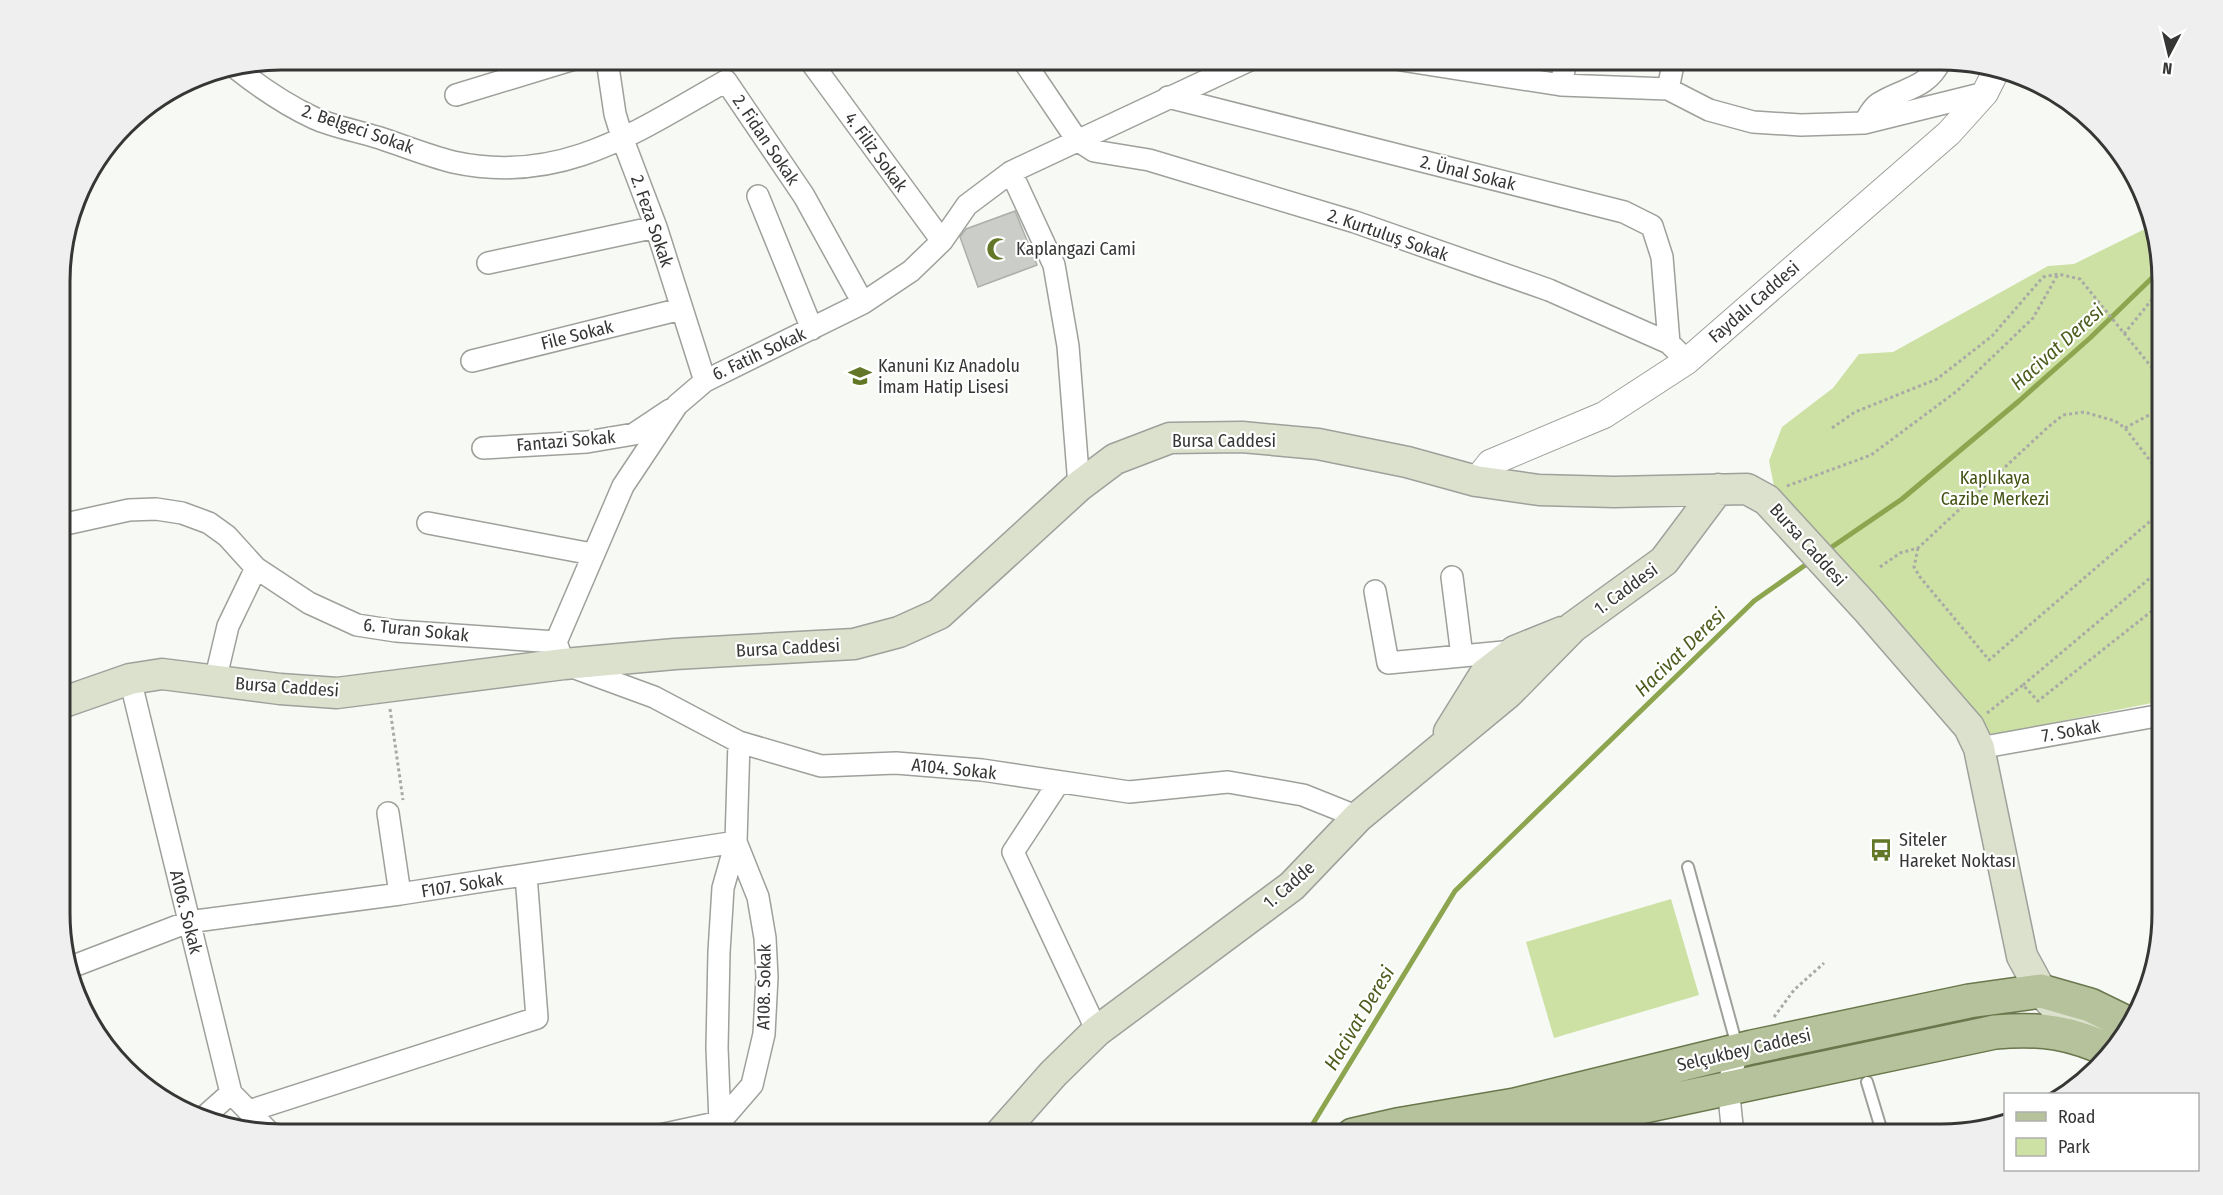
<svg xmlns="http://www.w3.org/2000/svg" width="2223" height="1195" font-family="'Fira Sans Condensed',sans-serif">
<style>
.green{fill:#cde1a4}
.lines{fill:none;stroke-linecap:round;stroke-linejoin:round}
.stream{stroke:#8ca54e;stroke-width:5}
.building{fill:#cbcdc9;stroke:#adafaa;stroke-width:1.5}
.service-casing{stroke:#9ea09b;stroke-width:14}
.minor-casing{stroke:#9ea09b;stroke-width:24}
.tertiary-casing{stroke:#9ea09b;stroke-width:28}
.secondary-casing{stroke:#9ea09b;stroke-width:33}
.primary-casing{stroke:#6a774c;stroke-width:36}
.path{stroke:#a9aaa6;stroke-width:3;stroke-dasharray:3 3;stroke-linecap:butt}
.service{stroke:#fff;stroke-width:10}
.minor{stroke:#fff;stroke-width:21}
.tertiary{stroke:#fff;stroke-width:26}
.secondary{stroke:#dbe1cd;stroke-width:30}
.primary{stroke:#b6c29b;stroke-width:33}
.labels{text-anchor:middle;stroke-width:4.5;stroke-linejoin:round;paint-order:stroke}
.street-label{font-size:18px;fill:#363735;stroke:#fff}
.poi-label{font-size:18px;fill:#363735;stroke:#fff;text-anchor:start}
.park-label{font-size:18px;fill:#435314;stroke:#fff}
.water-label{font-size:20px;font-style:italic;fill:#4c5d1e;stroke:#fff}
.rim{fill:none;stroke:#363735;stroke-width:3}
</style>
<rect width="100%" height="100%" fill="#f7f9f4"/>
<path class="green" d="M2151 226 2161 253 2162 701 1987 736 1775 491 1769 461 1782 427 1833 388 1859 354 1893 352 2048 266 2074 264Z
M1671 899 1699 995 1554 1038 1526 942Z"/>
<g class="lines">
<path class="stream" d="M1826 551 1902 499 2019 401 2090 338 2154 276 2161 273
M1306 1135 1455 891 1754 601 1811 561"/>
</g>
<path class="building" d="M1015 211 1037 265 978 287 960 237 966 229Z"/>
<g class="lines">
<g class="service-casing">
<path id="service" d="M1688 867 1737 1046
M1867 1082 1883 1135"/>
</g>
<g class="minor-casing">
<path id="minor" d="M607 60 615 114 623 140 656 227 705 381
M1023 60 1077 140 1094 151 1149 160 1355 222 1549 290 1669 343 1687 361
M1250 60 1011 172 967 205 942 241 911 271 863 303 705 381 677 405 623 486 556 642 564 664 654 697 739 742 821 766 896 763 982 770 1129 792 1228 782 1303 795 1358 817
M1401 60 1561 85 1668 89 1709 110 1753 122 1801 125 1864 123 1985 93
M811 62 942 241
M237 69C261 88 286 105 314 118 334 127 358 131 380 138 404 146 429 156 453 162 562 186 637 131 726 81L804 196 863 303
M1561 85 1566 60
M1668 89 1674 60
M456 95 571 60
M1168 97 1624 212 1652 226 1662 257 1669 343
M1864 123C1868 117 1872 108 1878 104 1902 88 1927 90 1941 60
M1011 172 1054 265 1068 346 1079 486
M758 196 812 329
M488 263 656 227
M472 361 681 309
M483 448 587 442 634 434 670 410
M428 523 592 554
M61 525 129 510 156 509 182 513 209 523 227 536 256 568 309 603 357 625 396 631 556 642
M1452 577 1462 656
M1375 591 1388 663 1514 651
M130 679 231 1093 269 1132
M215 681 228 626 256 568
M1979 748 2162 715
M1059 782 1013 852 1097 1031
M388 813 400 894
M71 967 188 922 400 894 736 842 723 888 719 952 717 1048 720 1122 660 1135
M249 1111 537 1018 526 875
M204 1117 231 1093
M721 1128 720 1122 752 1085 764 1034 767 977 765 938 758 897 736 842 739 742
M1733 1135C1730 1101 1724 1083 1739 1051"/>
</g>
<g class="tertiary-casing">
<path id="tertiary" d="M1476 481 1490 463 1604 415 1687 361 1949 133 1985 93 1995 73"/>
</g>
<g class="secondary-casing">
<path id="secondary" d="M61 703 130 679 162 674 280 689 337 693 564 664 675 654 854 644 899 632 939 614 1079 486 1115 459 1170 438 1242 437 1318 444 1407 462 1476 481 1539 490 1614 492 1747 489 1767 500 1865 607 1969 727 1979 748 2022 956 2041 991 2059 1011 2104 1043
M1449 732 1485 674 1515 651 1562 632
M999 1135 1053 1074 1097 1031 1292 886 1358 817 1508 693 1573 627 1664 561 1718 489"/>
</g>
<g class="primary-casing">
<path id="primary" d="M1353 1135 1397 1125 1515 1105 1752 1047 1969 1001 2041 991 2090 1005 2131 1025
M1508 1135 1995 1032C2042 1028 2070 1032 2113 1052"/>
</g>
<path class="path" d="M2124 334 2154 297 2161 293
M1832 428 1855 412 1937 379 1992 336 2043 277 2058 274 2080 279 2162 380
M2125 428 2162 408
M1787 486 1871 455 1957 391 2033 318 2058 274
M1918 548 1914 567 1920 577 1989 660 2162 511
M1880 567 1900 553 1918 548 2047 428 2063 415 2084 412 2115 421 2125 428 2162 476
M2023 685 2162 568
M390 709 403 800
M1987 713 2023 685 2038 701 2162 603
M1774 1017 1794 990 1824 963"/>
<use href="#service" class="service"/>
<use href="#minor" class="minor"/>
<use href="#tertiary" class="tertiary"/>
<use href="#secondary" class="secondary"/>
<use href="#primary" class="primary"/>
</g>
<defs>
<g id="mosque-bare" transform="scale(1.8)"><path d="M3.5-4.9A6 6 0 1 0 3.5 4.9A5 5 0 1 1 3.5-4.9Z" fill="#627728" stroke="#fff" stroke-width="2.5" paint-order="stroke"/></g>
<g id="school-bare" transform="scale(1.8)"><path d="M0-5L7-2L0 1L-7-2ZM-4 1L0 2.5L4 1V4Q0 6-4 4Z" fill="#627728" stroke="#fff" stroke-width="2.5" paint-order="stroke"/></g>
<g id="bus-bare" transform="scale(1.8)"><path d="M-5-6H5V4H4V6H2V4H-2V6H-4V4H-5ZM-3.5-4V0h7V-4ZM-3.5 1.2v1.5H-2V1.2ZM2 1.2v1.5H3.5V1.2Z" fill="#627728" stroke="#fff" stroke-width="2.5" paint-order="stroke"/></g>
</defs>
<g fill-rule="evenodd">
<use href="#mosque-bare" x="998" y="249"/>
<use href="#school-bare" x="860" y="376"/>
<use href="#bus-bare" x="1881" y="850"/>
</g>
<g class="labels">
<g class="street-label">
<text transform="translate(358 129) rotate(19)" y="6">2. Belgeci Sokak</text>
<text transform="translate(766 140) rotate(56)" y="6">2. Fidan Sokak</text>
<text transform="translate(876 152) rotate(54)" y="6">4. Filiz Sokak</text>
<text transform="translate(1468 173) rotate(14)" y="6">2. Ünal Sokak</text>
<text transform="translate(652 221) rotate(71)" y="6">2. Feza Sokak</text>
<text transform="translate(1388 235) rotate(19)" y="6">2. Kurtuluş Sokak</text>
<text transform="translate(1754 302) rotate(-41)" y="6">Faydalı Caddesi</text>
<text transform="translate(577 335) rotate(-14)" y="6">File Sokak</text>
<text transform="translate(759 354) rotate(-25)" y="6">6. Fatih Sokak</text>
<text transform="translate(566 441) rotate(-5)" y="6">Fantazi Sokak</text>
<text x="1224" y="447">Bursa Caddesi</text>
<text transform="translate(1808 545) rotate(48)" y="6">Bursa Caddesi</text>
<text transform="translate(1626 589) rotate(-36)" y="6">1. Caddesi</text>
<text transform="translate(416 630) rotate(6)" y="6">6. Turan Sokak</text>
<text transform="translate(788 648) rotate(-3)" y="6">Bursa Caddesi</text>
<text transform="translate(287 687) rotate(4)" y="6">Bursa Caddesi</text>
<text transform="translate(2071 731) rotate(-10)" y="6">7. Sokak</text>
<text transform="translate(954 769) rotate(6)" y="6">A104. Sokak</text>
<text transform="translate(462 885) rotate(-9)" y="6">F107. Sokak</text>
<text transform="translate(1289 885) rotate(-41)" y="6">1. Cadde</text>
<text transform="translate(186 912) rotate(76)" y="6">A106. Sokak</text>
<text transform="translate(764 987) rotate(-89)" y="6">A108. Sokak</text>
<text transform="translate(1744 1050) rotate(-13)" y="6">Selçukbey Caddesi</text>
</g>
<g class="poi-label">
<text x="1016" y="255">Kaplangazi Cami</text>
<text x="878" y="372">Kanuni Kız Anadolu<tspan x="878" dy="21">İmam Hatip Lisesi</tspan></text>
<text x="1899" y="846">Siteler<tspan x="1899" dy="21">Hareket Noktası</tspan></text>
</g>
<g class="park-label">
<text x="1995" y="484">Kaplıkaya<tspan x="1995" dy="21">Cazibe Merkezi</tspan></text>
</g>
<g class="water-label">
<text transform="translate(2057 347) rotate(-42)" y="7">Hacivat Deresi</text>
<text transform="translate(1680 652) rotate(-44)" y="7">Hacivat Deresi</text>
<text transform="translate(1359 1018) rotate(-59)" y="7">Hacivat Deresi</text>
</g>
</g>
<path d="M0 0H2223V1195H0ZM281 70H1941A211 211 0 0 1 2152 281V913A211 211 0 0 1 1941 1124H281A211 211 0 0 1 70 913V281A211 211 0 0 1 281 70Z" fill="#efefef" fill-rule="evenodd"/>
<path class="rim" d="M281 70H1941A211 211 0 0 1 2152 281V913A211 211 0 0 1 1941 1124H281A211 211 0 0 1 70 913V281A211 211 0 0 1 281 70Z"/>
<rect x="2004" y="1093" width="195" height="78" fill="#ffffff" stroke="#afafae" stroke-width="1.5"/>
<rect x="2016" y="1112" width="30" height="9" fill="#b6c29b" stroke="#afafae" stroke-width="1.5"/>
<text x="2058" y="1123" font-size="18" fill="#363735">Road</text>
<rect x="2016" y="1138" width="30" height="18" fill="#cde1a4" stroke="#afafae" stroke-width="1.5"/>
<text x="2058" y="1153" font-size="18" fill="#363735">Park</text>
<g transform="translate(2169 54) rotate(187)" stroke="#ffffff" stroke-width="4.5" paint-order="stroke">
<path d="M0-4.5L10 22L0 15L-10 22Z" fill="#363735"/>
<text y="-9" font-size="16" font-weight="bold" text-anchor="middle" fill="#363735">N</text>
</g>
</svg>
